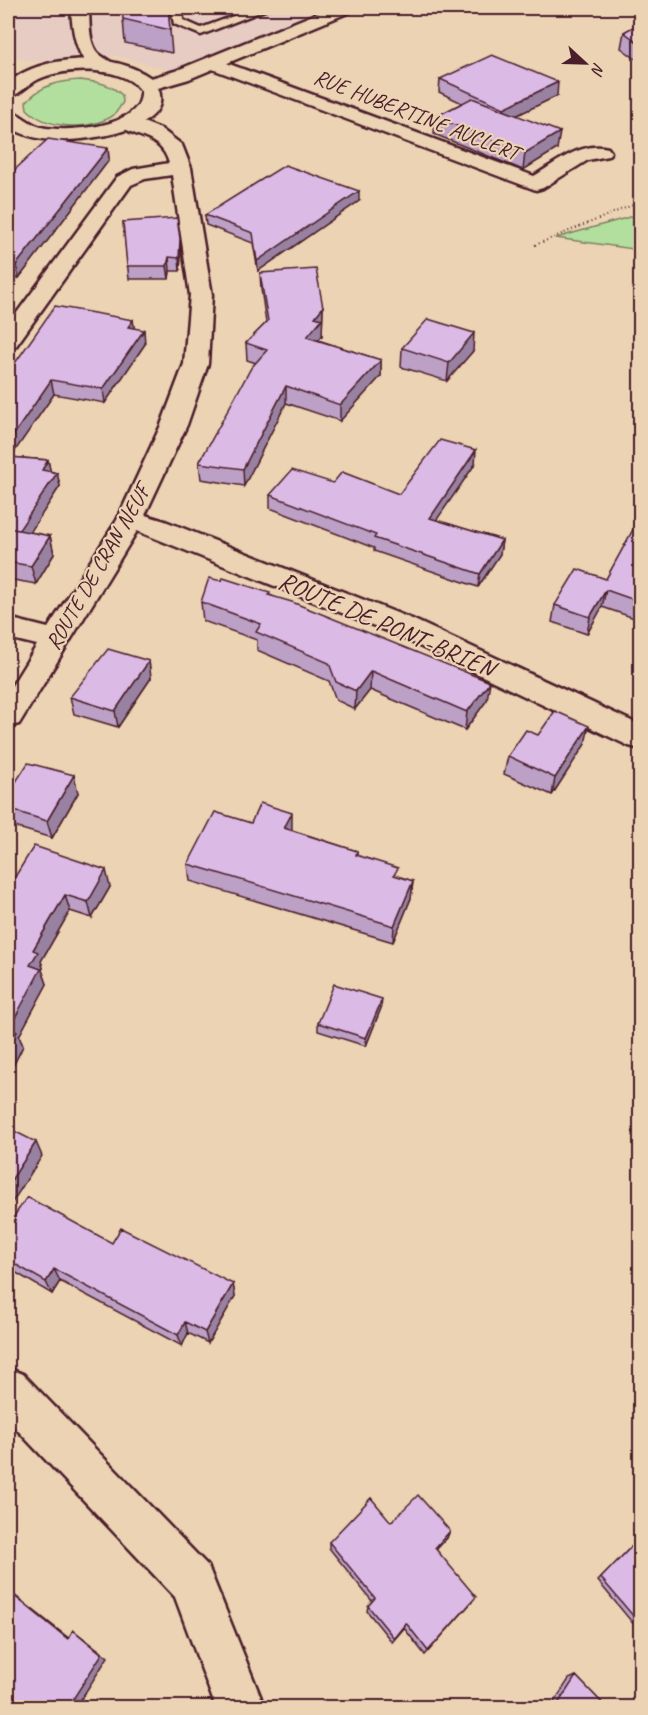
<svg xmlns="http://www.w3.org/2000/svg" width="648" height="1715" font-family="Caveat,sans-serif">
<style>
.built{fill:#e7ccc3}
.green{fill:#b2df9d;stroke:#7e7f64;stroke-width:1.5}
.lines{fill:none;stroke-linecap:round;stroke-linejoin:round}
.lane-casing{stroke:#4a1f2b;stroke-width:5}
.street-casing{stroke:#4a1f2b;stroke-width:5}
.secondary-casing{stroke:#4a1f2b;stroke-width:5}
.path{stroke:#4a1f2b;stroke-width:2;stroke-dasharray:1 3;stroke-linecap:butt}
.lane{fill:#ecd3b4;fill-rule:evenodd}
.street{fill:#ecd3b4;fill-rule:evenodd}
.secondary{fill:#ecd3b4;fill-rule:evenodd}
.wall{fill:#bca0c6;stroke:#4a1f2b;stroke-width:1.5}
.shaded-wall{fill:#9982a1;stroke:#4a1f2b;stroke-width:1.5}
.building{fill:#dbbae6;stroke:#4a1f2b;stroke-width:1.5}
.labels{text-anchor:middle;stroke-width:4.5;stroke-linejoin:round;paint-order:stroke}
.far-street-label{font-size:22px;fill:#4a1f2b;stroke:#ecd3b4}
.street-label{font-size:26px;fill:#4a1f2b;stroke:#ecd3b4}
</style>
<rect width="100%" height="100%" fill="#ecd3b4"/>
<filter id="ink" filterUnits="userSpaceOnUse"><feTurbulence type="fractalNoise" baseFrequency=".0167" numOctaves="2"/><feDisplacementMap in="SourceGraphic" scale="12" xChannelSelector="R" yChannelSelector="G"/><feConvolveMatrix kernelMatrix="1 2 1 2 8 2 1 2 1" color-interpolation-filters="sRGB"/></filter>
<g filter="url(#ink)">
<path class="built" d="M8 8H359L195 77 117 56 33 62 8 55Z"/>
<path class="green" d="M81 80C98 82 109 83 122 95L123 102C120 107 116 114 111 117 86 131 47 129 27 109L26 102C41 85 59 81 81 80Z
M640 214V250L556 238Z"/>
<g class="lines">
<g class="lane-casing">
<path id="lane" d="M171 8H182L183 20 201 28 255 8H270L201 35 174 24Z"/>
</g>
<g class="street-casing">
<path id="street" d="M71 8H89C90 21 88 40 97 52 102 58 111 60 116 67L114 71C78 80 72 31 71 8Z
M213 58 534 176C556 163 581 141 608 148L611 152 608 156 588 160 543 188 536 190 207 67 204 63 207 59Z
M128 116 161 129 182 145 191 168 212 295 208 364 187 425 145 515 165 521 412 619 640 725V749L629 746 392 633 137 531 19 724 8 727V692L37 645 8 638V618L48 628 117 520 161 425 184 364 190 295 172 175 145 179 131 185 16 346 8 348V325L117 177 133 169 169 163C160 132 131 140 118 122L121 118Z
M8 1368 23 1374 208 1566 265 1708H216L175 1597 8 1420Z"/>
</g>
<g class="secondary-casing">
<path id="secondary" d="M330 8H353L350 12 189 79 158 88C177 132 78 142 52 140 36 139 20 134 8 126V110C20 113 29 124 41 127 67 133 144 128 141 91 124 65 64 67 39 79 28 84 19 95 8 98V83C41 54 115 51 151 78L175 71Z"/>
</g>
<path class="path" d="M535 245 640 202"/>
<use href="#lane" class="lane"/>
<use href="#street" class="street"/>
<use href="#secondary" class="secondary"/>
</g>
<path class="wall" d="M168 8 172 53 125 43 123 19Z
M640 23V62L621 48 624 32Z
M440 79 557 96 517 115 557 149 523 170 434 134 435 117 462 103 439 92Z
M108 148 109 160 19 278H8V176Z
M359 201 258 271 253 243 206 225 205 215Z
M123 222 181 252 180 271H170L169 279H129Z
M260 273 323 307 322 336 318 340 381 360V376L340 421 286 403 244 486 201 479 199 463 256 363 247 360 246 343 266 323 261 289Z
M133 320 134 328 145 344 105 403 54 394 10 457 48 460 50 471 57 473 60 486 30 532 50 536 54 554 36 584 8 579V373Z
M402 348 473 351 447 381 401 367Z
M475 464 436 520 502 540 500 554 478 587 374 551V548L270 508V495L333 483 399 494Z
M640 517V620L602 607 587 634 552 622 555 605 606 579Z
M270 595 487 700 465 730 370 690 355 709 336 700 329 681 257 650V640L203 621 201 602Z
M149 661 151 678 118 727 74 714 70 697Z
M538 735 585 744 552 795 504 774 508 756Z
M78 793 52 838 8 825V794Z
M251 823 292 830 357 851V856L397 876 413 881 411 898 393 942 190 881 188 864Z
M110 887 92 918 70 911 41 961 43 968 42 970 47 984 19 1036 23 1046 8 1076V888Z
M381 1008 366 1046 318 1031V1023Z
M8 1225 233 1284 235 1296 208 1343 188 1333 182 1346 60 1281 52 1294 8 1268Z
M391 1522 447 1538 436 1550 472 1602 425 1655 404 1628 392 1642 367 1611 368 1606 372 1601 329 1548V1542Z
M632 1546 640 1556V1632L598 1581Z
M576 1676 606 1707H551L569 1679Z"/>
<path class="shaded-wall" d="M558 82 557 96 503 122 504 108Z
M560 132 557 149 523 170 525 153Z
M108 148 109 160 19 278 16 265Z
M359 191V201L258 271 257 261Z
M180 239 181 252 180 271 179 258Z
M169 257 170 271 169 279 167 266Z
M323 307 322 336 307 353V337L315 317Z
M133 320 135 333 128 327Z
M144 330 145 344 105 403 103 389Z
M474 333 473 351 447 381 449 363Z
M381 360V376L340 421V405Z
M51 380 54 394 8 461V443Z
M286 386V403L244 486 243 469Z
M476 450 475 464 429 531 430 518Z
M48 460 51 474 42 470Z
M57 473 60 486 22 545 18 531Z
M50 536 54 554 36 584 31 566Z
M502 540 500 554 478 587 480 574Z
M606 590 602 607 587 634 590 617Z
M149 661 151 678 118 727 115 711Z
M371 671 370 690 355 709 356 691Z
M490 682 487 700 465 730 467 712Z
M589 726 585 744 552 795 555 778Z
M74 775 78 793 52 838 47 821Z
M292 813V830L284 828Z
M106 870 110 887 92 918 88 902Z
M413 881 411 898 393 942 394 926Z
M65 895 70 911 41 961 43 968 42 970 47 984 19 1036 23 1046 8 1076 9 1029 30 965 33 950Z
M382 999 381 1008 366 1046V1038Z
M36 1142 42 1156 8 1209V1185Z
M54 1269 60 1281 52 1294 46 1282Z
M233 1284 235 1296 208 1343 205 1332Z
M185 1322 188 1333 182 1346 178 1335Z
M450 1531 447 1538 432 1554 435 1548Z
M8 1590 75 1643 68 1639 8 1591Z
M406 1623 404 1628 392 1642 394 1638Z
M73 1630 108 1657 76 1707H68Z"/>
<path class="building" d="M122 8H168L170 30 123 19Z
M640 23V44L624 32Z
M492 55 558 82 504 108 440 79Z
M472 98 560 132 525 153 435 117Z
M48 139 108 148 16 265H8V176Z
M285 165 359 191 257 261 253 233 205 215Z
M177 218 180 239 179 258 169 257 167 266H127L123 222Z
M316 269 323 307 315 317 322 319 307 337 381 360 340 405 286 386 243 469 199 463 251 368 267 350 246 343 268 321 260 273Z
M55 306 133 320 128 327 144 330 103 389 51 380 8 443V373Z
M428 319 474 333 449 363 402 348Z
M440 440 476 450 430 518 502 540 480 574 374 538 376 535 270 495 292 470 333 483 342 472 399 494Z
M8 457 48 460 42 470 57 473 19 530 8 528Z
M640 517V602L606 590 590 617 555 605 577 569 606 579Z
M8 528 50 536 31 566 8 562Z
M209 578 221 581 223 578 270 593 268 595 292 602 490 682 467 712 371 671 356 691 336 682 329 663 256 632 261 624 201 602Z
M108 649 149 661 115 711 70 697Z
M555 711 589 726 555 778 508 756 526 730 538 735Z
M28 763 74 775 47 821 8 809V794Z
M260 803 292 813 284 828 357 851 356 855 398 868 394 875 413 881 394 926 188 864 215 812 251 823Z
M34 846 106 870 88 902 65 895 33 950 38 952 30 965 41 969 9 1029 17 1032 8 1050V888Z
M334 984 382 999 366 1038 318 1023Z
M8 1128 36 1142 8 1185Z
M27 1197 112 1243 121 1228 233 1284 205 1332 185 1322 178 1335 54 1269 46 1282 8 1260V1225Z
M418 1495 450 1531 435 1548 476 1597 428 1651 406 1623 394 1638 368 1606 375 1598 329 1542 371 1498 391 1522Z
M632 1546 640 1556V1624L601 1578Z
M8 1591 68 1639 73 1630 102 1654 68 1707H17L8 1700Z
M576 1676 606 1707H556Z"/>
</g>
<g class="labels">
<g class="far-street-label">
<text transform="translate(417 114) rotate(21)" y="8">RUE HUBERTINE AUCLERT</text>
<text transform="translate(97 567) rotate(-60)" y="8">ROUTE DE CRAN NEUF</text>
</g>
<g class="street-label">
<text transform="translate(387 624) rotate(23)" y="9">ROUTE DE PONT-BRIEN</text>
</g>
</g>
<rect width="648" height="1715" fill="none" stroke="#ecd3b4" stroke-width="30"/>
<rect x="15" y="15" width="618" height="1685" fill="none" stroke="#4a1f2b" stroke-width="2" filter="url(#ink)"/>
<g transform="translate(585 63) rotate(112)" stroke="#ecd3b4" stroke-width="4.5" paint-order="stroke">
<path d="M0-4.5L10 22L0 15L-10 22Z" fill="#4a1f2b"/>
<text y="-9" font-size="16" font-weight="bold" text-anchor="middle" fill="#4a1f2b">N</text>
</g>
</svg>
